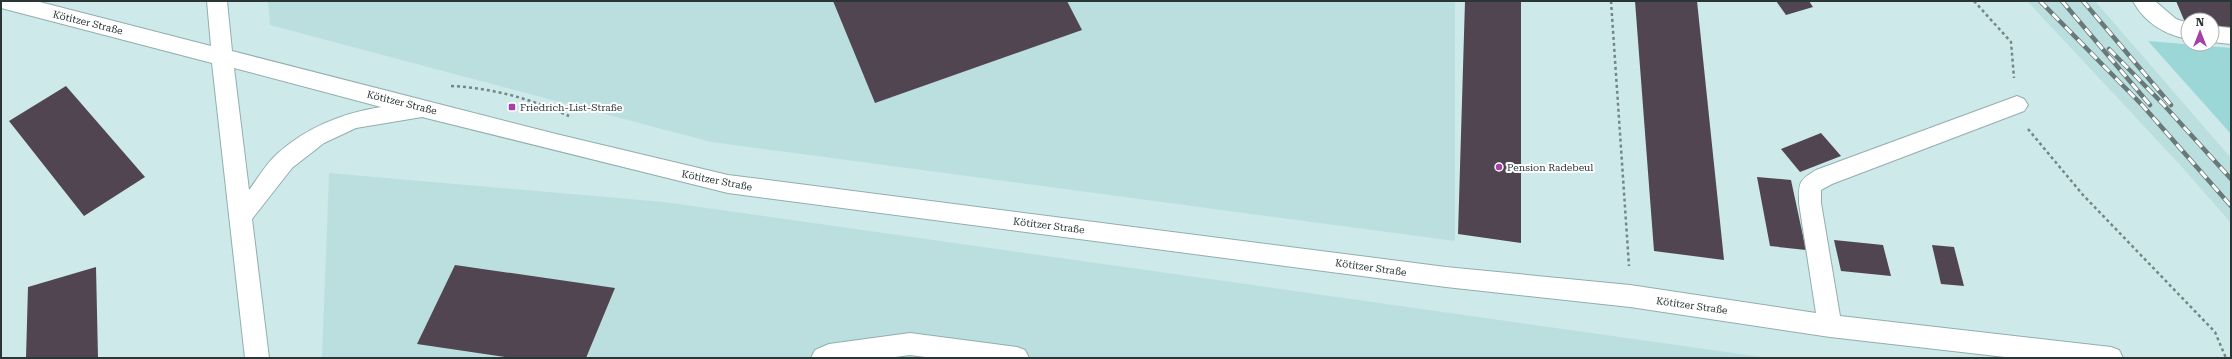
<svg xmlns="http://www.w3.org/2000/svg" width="2232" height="359" font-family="'Roboto Serif',serif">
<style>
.built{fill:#bbdfdf}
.green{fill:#9cd7d8}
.building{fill:#524552}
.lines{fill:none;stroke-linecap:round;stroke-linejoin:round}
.minor-casing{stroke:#93adad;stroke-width:2}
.path{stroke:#748686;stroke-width:2.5;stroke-dasharray:3 3;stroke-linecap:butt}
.minor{fill:#fff;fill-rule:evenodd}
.rail-casing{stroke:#687979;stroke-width:4.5}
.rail{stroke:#fff;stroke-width:3;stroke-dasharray:9;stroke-linecap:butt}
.poi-dot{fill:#a442a8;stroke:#fff;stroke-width:1.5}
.labels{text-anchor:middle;stroke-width:4;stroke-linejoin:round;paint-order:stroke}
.street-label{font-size:10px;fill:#2a3535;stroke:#fff}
.poi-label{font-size:10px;fill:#2a3535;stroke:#fff;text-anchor:start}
</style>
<rect width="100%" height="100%" fill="#cee9e9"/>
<path class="built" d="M268 1H1455V241L711 142 270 25Z
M2027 1H2095L2231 158V223L2181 166Z
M329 173 664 202 1769 358H322Z"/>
<path class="green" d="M2148 41 2231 48V134Z"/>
<path class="building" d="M833 1H1067L1082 30 875 103Z
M1465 1H1521V243L1458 234Z
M1635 1H1697L1724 260 1654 251Z
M1776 1H1809L1813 7 1786 15Z
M2176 1H2231V32L2212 30V20H2188L2187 27Z
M66 86 145 177 84 216 9 121Z
M1821 133 1841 156 1800 172 1781 149Z
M1757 177 1791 180 1806 250 1770 246Z
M1834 240 1883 245 1891 276 1841 271Z
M1932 245 1954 247 1964 286 1941 284Z
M455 265 615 288 586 358H511L417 344Z
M96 267 98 358H26L28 287Z"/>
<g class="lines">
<g class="minor-casing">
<path id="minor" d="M1 1H36L211 46 207 1H227L232 51 556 134 728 175 1446 267 1630 285 1816 313 1799 203C1799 183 1798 181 1816 170L2017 96 2024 99 2028 105 2024 111 1832 184 1821 190V203L1840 316 2111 347 2119 350 2123 358H2014L1830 337 1630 307 1446 287 728 193 422 117 356 128 324 143 292 168 252 219 269 358H245L212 63 5 9 1 8ZM234 68 381 107C343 113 307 127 277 154 266 164 258 178 249 190Z
M2133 1H2155L2176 19 2188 23V39C2165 35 2144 22 2133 1Z
M2212 26 2231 28V44L2212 42Z
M910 333 1017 347 1025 350 1029 358H933L910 355 888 358H811L815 350 829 344Z"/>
</g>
<path class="path" d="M1611 1 1629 266
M1974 1 2011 42 2014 78
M451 86C493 88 531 99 569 116
M2028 129 2083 195 2215 332 2226 358"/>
<use href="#minor" class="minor"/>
<g class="rail-casing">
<path id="rail" d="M2040 1 2143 106 2231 206
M2062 1 2150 105
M2083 1 2171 105
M2109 49 2163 104 2231 179"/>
</g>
<use href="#rail" class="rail"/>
</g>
<g class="poi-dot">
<rect x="508" y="103" width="8" height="8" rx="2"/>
<circle cx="1499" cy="167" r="4"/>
</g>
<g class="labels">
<g class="street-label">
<text transform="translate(88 22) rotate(14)" y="4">Kötitzer Straße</text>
<text transform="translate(402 102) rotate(14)" y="4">Kötitzer Straße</text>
<text transform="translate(717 180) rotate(11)" y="4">Kötitzer Straße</text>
<text transform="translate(1049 225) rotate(7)" y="4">Kötitzer Straße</text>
<text transform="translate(1371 267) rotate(8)" y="4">Kötitzer Straße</text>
<text transform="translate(1692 305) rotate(8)" y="4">Kötitzer Straße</text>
</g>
<g class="poi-label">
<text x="520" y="111">Friedrich-List-Straße</text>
<text x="1507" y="171">Pension Radebeul</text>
</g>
</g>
<rect width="2232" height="359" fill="none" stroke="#2a3535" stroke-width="4"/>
<g transform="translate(2200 32)"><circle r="19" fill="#ffffff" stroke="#aaaeae"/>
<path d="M0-3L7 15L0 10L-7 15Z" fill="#a442a8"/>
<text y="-6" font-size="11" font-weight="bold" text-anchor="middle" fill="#2a3535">N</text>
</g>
</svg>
